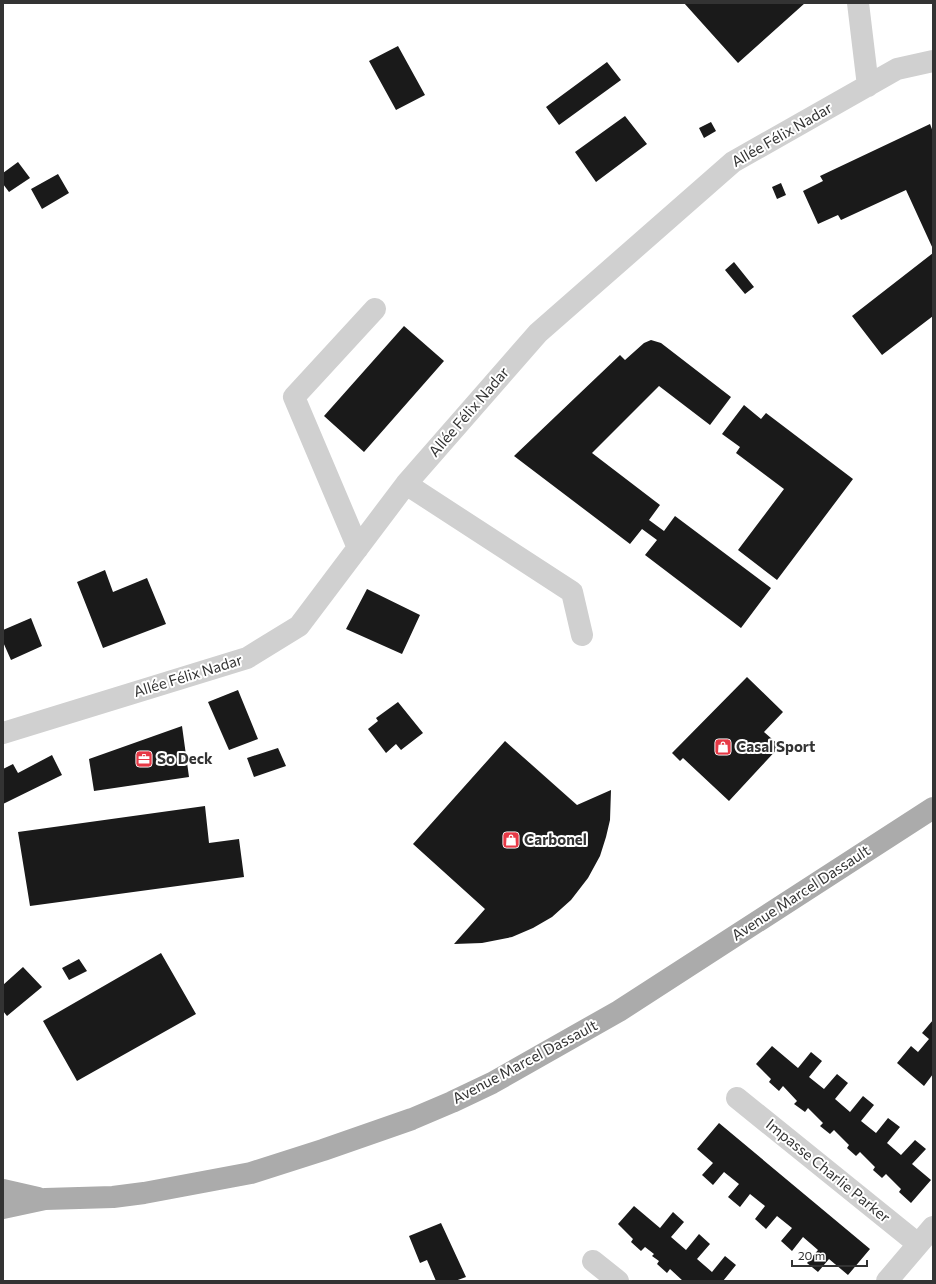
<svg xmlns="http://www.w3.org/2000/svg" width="936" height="1284" font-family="Commissioner,sans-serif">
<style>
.building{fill:#1a1a1a}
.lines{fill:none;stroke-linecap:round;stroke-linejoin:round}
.minor{stroke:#d0d0d0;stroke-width:22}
.major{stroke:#ababab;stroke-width:22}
.labels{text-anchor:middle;stroke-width:4;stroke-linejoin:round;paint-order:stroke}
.street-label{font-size:15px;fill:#333;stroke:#fff}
.poi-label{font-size:15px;font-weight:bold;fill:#333;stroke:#fff;text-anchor:start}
</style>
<rect width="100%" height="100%" fill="#fff"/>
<path class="building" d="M684 3H805L738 63Z
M398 46 425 95 396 110 369 61Z
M607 62 621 80 559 125 546 107Z
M625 116 647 144 596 182 575 152Z
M711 122 716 131 704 138 699 128Z
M930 124 933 132V249L906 190 841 220 838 215 818 224 803 191 823 181 820 176Z
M18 162 30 178 9 192 3 184V173Z
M58 174 69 193 42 209 31 189Z
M781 183 786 195 777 199 772 187Z
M933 253V316L882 355 852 316Z
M734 262 754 287 745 294 725 270Z
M404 326 444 361 364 452 324 416Z
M651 340 661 343 731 397 710 425 659 386 592 453 660 505 649 520 664 531 675 516 771 588 741 628 645 555 657 540 642 529 630 544 514 456 620 355 625 360 644 343Z
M744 405 761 419 766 413 853 479 777 580 738 550 784 489 736 453 740 447 722 434Z
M105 570 113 592 147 578 166 624 103 648 77 582Z
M367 589 420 615 402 654 346 629Z
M31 618 42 646 11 660 3 642V630Z
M747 677 783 712 764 732 780 746 729 801 683 758 680 761 672 753Z
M238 690 258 739 229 750 208 702Z
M398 702 423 733 401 750 396 744 386 753 368 729 378 721 376 718Z
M182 726 189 777 94 791 89 759Z
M505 741 577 805 611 790 610 820 606 837 600 856 588 878 571 900 552 917 533 928 512 937 482 943 454 944 485 909 413 844Z
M278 748 286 766 254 777 247 758Z
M52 755 62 775 3 804V769L13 764 18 773Z
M205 806 209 843 239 839 244 877 30 906 18 832Z
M161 953 196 1014 77 1081 43 1021Z
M79 959 87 971 69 980 62 968Z
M23 967 42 987 7 1016 3 1011V985Z
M933 1020V1074L924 1086 897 1063 911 1046 918 1052 929 1039 922 1033Z
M772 1046 798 1068 811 1052 822 1061 809 1077 824 1089 837 1074 848 1083 835 1099 850 1112 863 1096 874 1105 861 1121 876 1133 888 1118 900 1127 887 1143 901 1155 915 1140 926 1149 912 1164 931 1180 911 1203 899 1192 901 1189 886 1174 882 1178 873 1170 875 1167 860 1152 856 1156 847 1148 849 1145 834 1130 830 1134 820 1126 823 1123 808 1108 805 1112 794 1104 797 1101 783 1086 779 1091 769 1082 771 1079 756 1064Z
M719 1123 870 1249 848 1275 829 1259 818 1272 807 1263 818 1250 803 1237 792 1251 781 1241 792 1228 777 1216 766 1229 755 1219 765 1206 750 1194 740 1207 728 1197 739 1184 724 1172 713 1185 702 1175 713 1163 697 1149Z
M634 1206 660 1228 673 1212 684 1222 671 1237 686 1250 699 1234 710 1244 697 1259 712 1272 725 1256 736 1265 723 1281H683L670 1269 667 1273 657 1264 659 1261 652 1256 654 1254 645 1247 641 1251 631 1242 633 1239 618 1224Z
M441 1223 466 1277 455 1281H436L427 1260 420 1263 409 1236Z"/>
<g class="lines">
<path class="minor" d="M858 3 868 86
M406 484 572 592 582 635
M358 548 294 397 375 309
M3 733 247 658 299 626 406 484 538 333 733 162 897 69 933 61
M737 1098 918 1244
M593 1261 618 1281
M887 1281 933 1227"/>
<path class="major" d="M3 1190 38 1198
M3 1208 45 1199 113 1197 144 1193 251 1173 323 1150 412 1119 452 1102 492 1083 619 1011 933 808"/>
</g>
<defs>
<g id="shop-square" transform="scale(0.9)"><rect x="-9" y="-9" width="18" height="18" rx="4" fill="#e63946" stroke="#fff"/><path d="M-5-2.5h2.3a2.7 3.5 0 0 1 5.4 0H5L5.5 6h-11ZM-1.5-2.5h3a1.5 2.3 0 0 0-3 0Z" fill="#fff"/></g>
<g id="office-square" transform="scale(0.9)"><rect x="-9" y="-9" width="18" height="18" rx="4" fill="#e63946" stroke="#fff"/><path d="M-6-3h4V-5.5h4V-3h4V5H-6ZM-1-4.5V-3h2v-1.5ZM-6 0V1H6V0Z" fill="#fff"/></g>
</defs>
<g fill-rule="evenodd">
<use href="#shop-square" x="723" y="747"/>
<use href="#office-square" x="144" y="759"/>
<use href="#shop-square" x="511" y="840"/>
</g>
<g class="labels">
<g class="street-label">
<text transform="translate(782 135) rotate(-30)" y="5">Allée Félix Nadar</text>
<text transform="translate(469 412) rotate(-49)" y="5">Allée Félix Nadar</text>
<text transform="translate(188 676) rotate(-17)" y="5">Allée Félix Nadar</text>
<text transform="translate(801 893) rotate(-33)" y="5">Avenue Marcel Dassault</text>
<text transform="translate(525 1062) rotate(-28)" y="5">Avenue Marcel Dassault</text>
<text transform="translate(828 1171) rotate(39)" y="5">Impasse Charlie Parker</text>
</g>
<g class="poi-label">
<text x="736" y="752">Casal Sport</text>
<text x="157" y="764">So Deck</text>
<text x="524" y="845">Carbonel</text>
</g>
</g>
<rect width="936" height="1284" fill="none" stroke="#333333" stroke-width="8"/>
<path d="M792 1260v6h75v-6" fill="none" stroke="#333333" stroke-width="2"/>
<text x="798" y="1260" font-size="12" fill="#333333" stroke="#ffffff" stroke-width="3" paint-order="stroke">20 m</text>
</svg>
